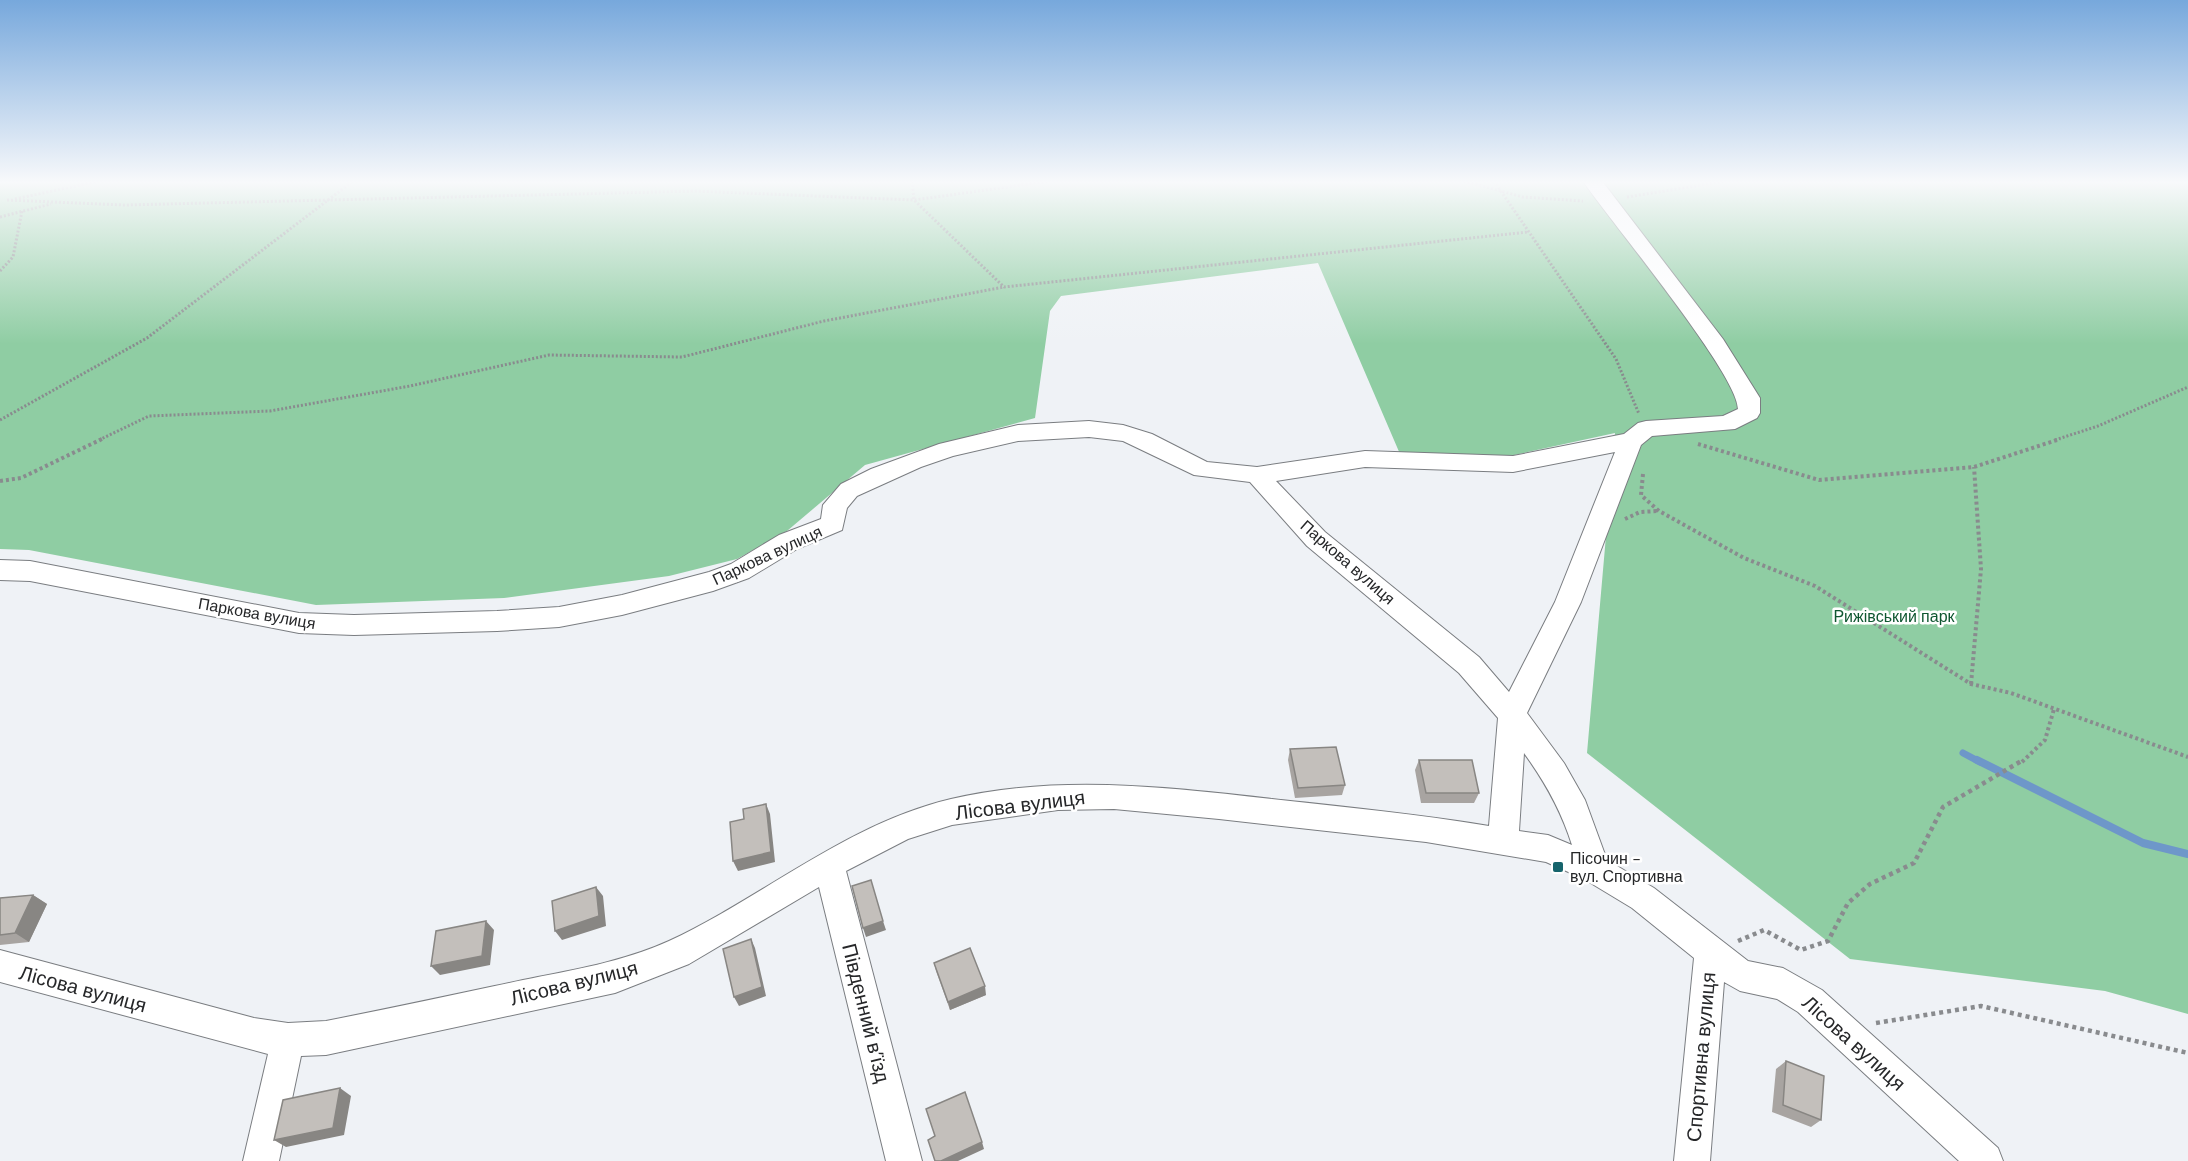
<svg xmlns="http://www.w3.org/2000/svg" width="2188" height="1161" font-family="'DM Sans',sans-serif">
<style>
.forest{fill:#8fcda3}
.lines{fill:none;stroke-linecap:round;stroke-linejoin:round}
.stream-far1{stroke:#6e97c9;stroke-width:7}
.stream{stroke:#6e97c9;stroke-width:8}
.minor-casing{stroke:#7a7d81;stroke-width:2}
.path-far2{stroke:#898b8e;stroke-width:3;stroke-dasharray:2 2;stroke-linecap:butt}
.path-far1{stroke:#898b8e;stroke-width:4;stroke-dasharray:3 3;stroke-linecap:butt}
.path{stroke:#898b8e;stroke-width:4.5;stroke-dasharray:4 4;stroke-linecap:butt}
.minor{fill:#fff;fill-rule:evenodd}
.wall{fill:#a8a4a1}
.shaded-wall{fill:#888683}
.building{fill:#c3bfbb;stroke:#888683;stroke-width:1.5}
.poi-dot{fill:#16646c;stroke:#fff;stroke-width:2}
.labels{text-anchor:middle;stroke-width:5;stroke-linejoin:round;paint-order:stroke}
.street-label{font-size:16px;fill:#262729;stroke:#fff}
.park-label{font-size:16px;fill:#0f5731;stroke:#fff}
.poi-label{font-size:16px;fill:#262729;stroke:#fff;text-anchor:start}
.near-street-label{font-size:20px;fill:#262729;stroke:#fff}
</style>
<rect width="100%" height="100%" fill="#eff2f6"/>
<path class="forest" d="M0 181H2188V1014L2105 991 1850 959 1587 753 1615 433 1505 457 1400 454 1318 263 1061 296 1050 311 1035 418 865 465 787 531 737 559 669 576 504 598 316 605 29 550 0 549Z"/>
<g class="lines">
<path class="stream-far1" d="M1963 753 1980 762"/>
<path class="stream" d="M1977 760 2143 843 2188 854"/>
<g class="minor-casing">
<path id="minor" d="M1583 181H1602L1723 339 1760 398V413L1757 418 1735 429 1652 436 1641 445 1581 602 1527 713 1564 763 1585 800 1607 860 1654 888 1748 961 1783 968 1822 990 1998 1148 2003 1161H1959L1798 1012 1777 999 1740 991 1724 982 1710 1161H1674L1694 958 1632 908 1584 879 1546 862 1426 842 1219 819 1114 809 1058 810 952 825 908 839 846 871 922 1161H886L819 887 689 964 615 993 326 1055 301 1056 279 1161H243L268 1054 0 982V950L254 1018 288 1023 326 1021C392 1008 457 994 523 980 572 970 623 962 669 941 765 896 846 824 951 799 1058 774 1165 787 1272 799 1345 807 1417 814 1489 826L1498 718 1459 673 1307 546 1250 482 1194 475 1123 441 1089 437 1018 441 953 456 921 467 857 496 847 508 842 530 797 549 749 578 713 591 622 615 559 627 497 631 354 635 299 633 30 581 0 580V560L30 561 299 613 354 615 497 611 559 607 622 595 709 572 731 564 779 535 821 519 823 505 841 484 871 469 939 444 1018 425 1089 421 1123 425 1152 434 1207 462 1257 467 1365 451 1513 456 1624 434 1638 423 1646 421 1723 416 1738 409C1738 374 1610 221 1583 181ZM1615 452 1555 602 1509 692 1479 657 1325 532 1276 481 1365 467 1513 472ZM1524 753C1545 782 1561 810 1572 845L1548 835 1519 831Z"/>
</g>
<path class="path-far2" d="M912 181 914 200 1004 287 1528 232
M1464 181 1523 197 1583 201
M1494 181 1616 359 1639 414
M1627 197 1726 181
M15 199 99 181
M7 200 124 205 695 191 914 200 1050 181
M0 217 51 204
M0 271 13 257 22 211
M0 420 147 338 353 181
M99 440 149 416 270 411 410 386 549 355 682 357 824 321 1004 287
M2055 440 2098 426 2188 387"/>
<path class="path-far1" d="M1698 444 1819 480 1974 467 2060 439
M1643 474 1641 495 1659 511 1744 558 1815 586 1971 684 2011 693 2188 757
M0 481 21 478 102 439
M1625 519 1640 512 1658 511
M1971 684 1981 569 1974 467
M2022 762 2045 740 2054 709"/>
<path class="path" d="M1738 941 1764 930 1801 950 1828 941 1848 903 1870 884 1914 863 1943 807 2023 760
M1876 1023 1981 1006 2188 1053"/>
<use href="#minor" class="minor"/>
</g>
<path class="wall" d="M1290 749 1345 785 1342 795 1295 798 1288 760Z
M1419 760 1479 793 1474 803H1421L1415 770Z
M33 895 47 904 29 942 0 945V898Z
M934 963 986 995 950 1010 936 971Z
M1786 1061 1821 1120 1811 1127 1772 1112 1776 1069Z"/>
<path class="shaded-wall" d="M766 804 770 814 775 862 738 871 733 861Z
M596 887 603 896 606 926 562 940 555 931Z
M33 895 47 904 29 942 15 933Z
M486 921 494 930 490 965 440 975 431 966Z
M883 921 886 930 866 937 863 928Z
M751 939 755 948 766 996 739 1006 734 997Z
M985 986 986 995 950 1010 948 1002Z
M340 1088 351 1096 344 1135 286 1147 274 1140Z
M982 1142 984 1149 958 1161H941Z"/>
<path class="building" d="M1336 747 1345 785 1298 788 1290 749Z
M1419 760H1472L1479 793H1426Z
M766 804 771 852 733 861 730 822 744 819 743 809Z
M871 880 883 921 863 928 852 886Z
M596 887 599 916 555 931 552 901Z
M33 895 15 933 0 935V898Z
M486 921 482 956 431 966 436 931Z
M751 939 762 987 734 997 723 949Z
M970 948 985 986 948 1002 934 963Z
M1786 1061 1824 1076 1821 1120 1783 1105Z
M340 1088 333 1128 274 1140 283 1100Z
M965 1092 982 1142 941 1161H935L928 1140 935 1136 926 1109Z"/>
<linearGradient id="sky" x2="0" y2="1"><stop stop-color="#77a8dc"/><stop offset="0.53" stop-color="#f8f9fb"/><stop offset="1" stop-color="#f8f9fb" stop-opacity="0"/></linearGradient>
<rect width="2188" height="344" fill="url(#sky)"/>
<rect class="poi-dot" x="1552" y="861" width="12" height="12" rx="3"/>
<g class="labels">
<g class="street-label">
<text transform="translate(767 555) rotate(-25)" y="6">Паркова вулиця</text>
<text transform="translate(1348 562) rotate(41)" y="6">Паркова вулиця</text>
<text transform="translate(257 613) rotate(10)" y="6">Паркова вулиця</text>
</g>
<g class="park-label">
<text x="1894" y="622">Рижівський парк</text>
</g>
<g class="poi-label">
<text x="1570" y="864">Пісочин -<tspan x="1570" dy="18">вул. Спортивна</tspan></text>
</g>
<g class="near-street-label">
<text transform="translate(1020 805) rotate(-7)" y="7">Лісова вулиця</text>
<text transform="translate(574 983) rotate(-14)" y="7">Лісова вулиця</text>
<text transform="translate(83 989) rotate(15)" y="7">Лісова вулиця</text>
<text transform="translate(866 1013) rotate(76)" y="7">Південний в’їзд</text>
<text transform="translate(1854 1043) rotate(42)" y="7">Лісова вулиця</text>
<text transform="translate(1701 1057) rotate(-85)" y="7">Спортивна вулиця</text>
</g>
</g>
</svg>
